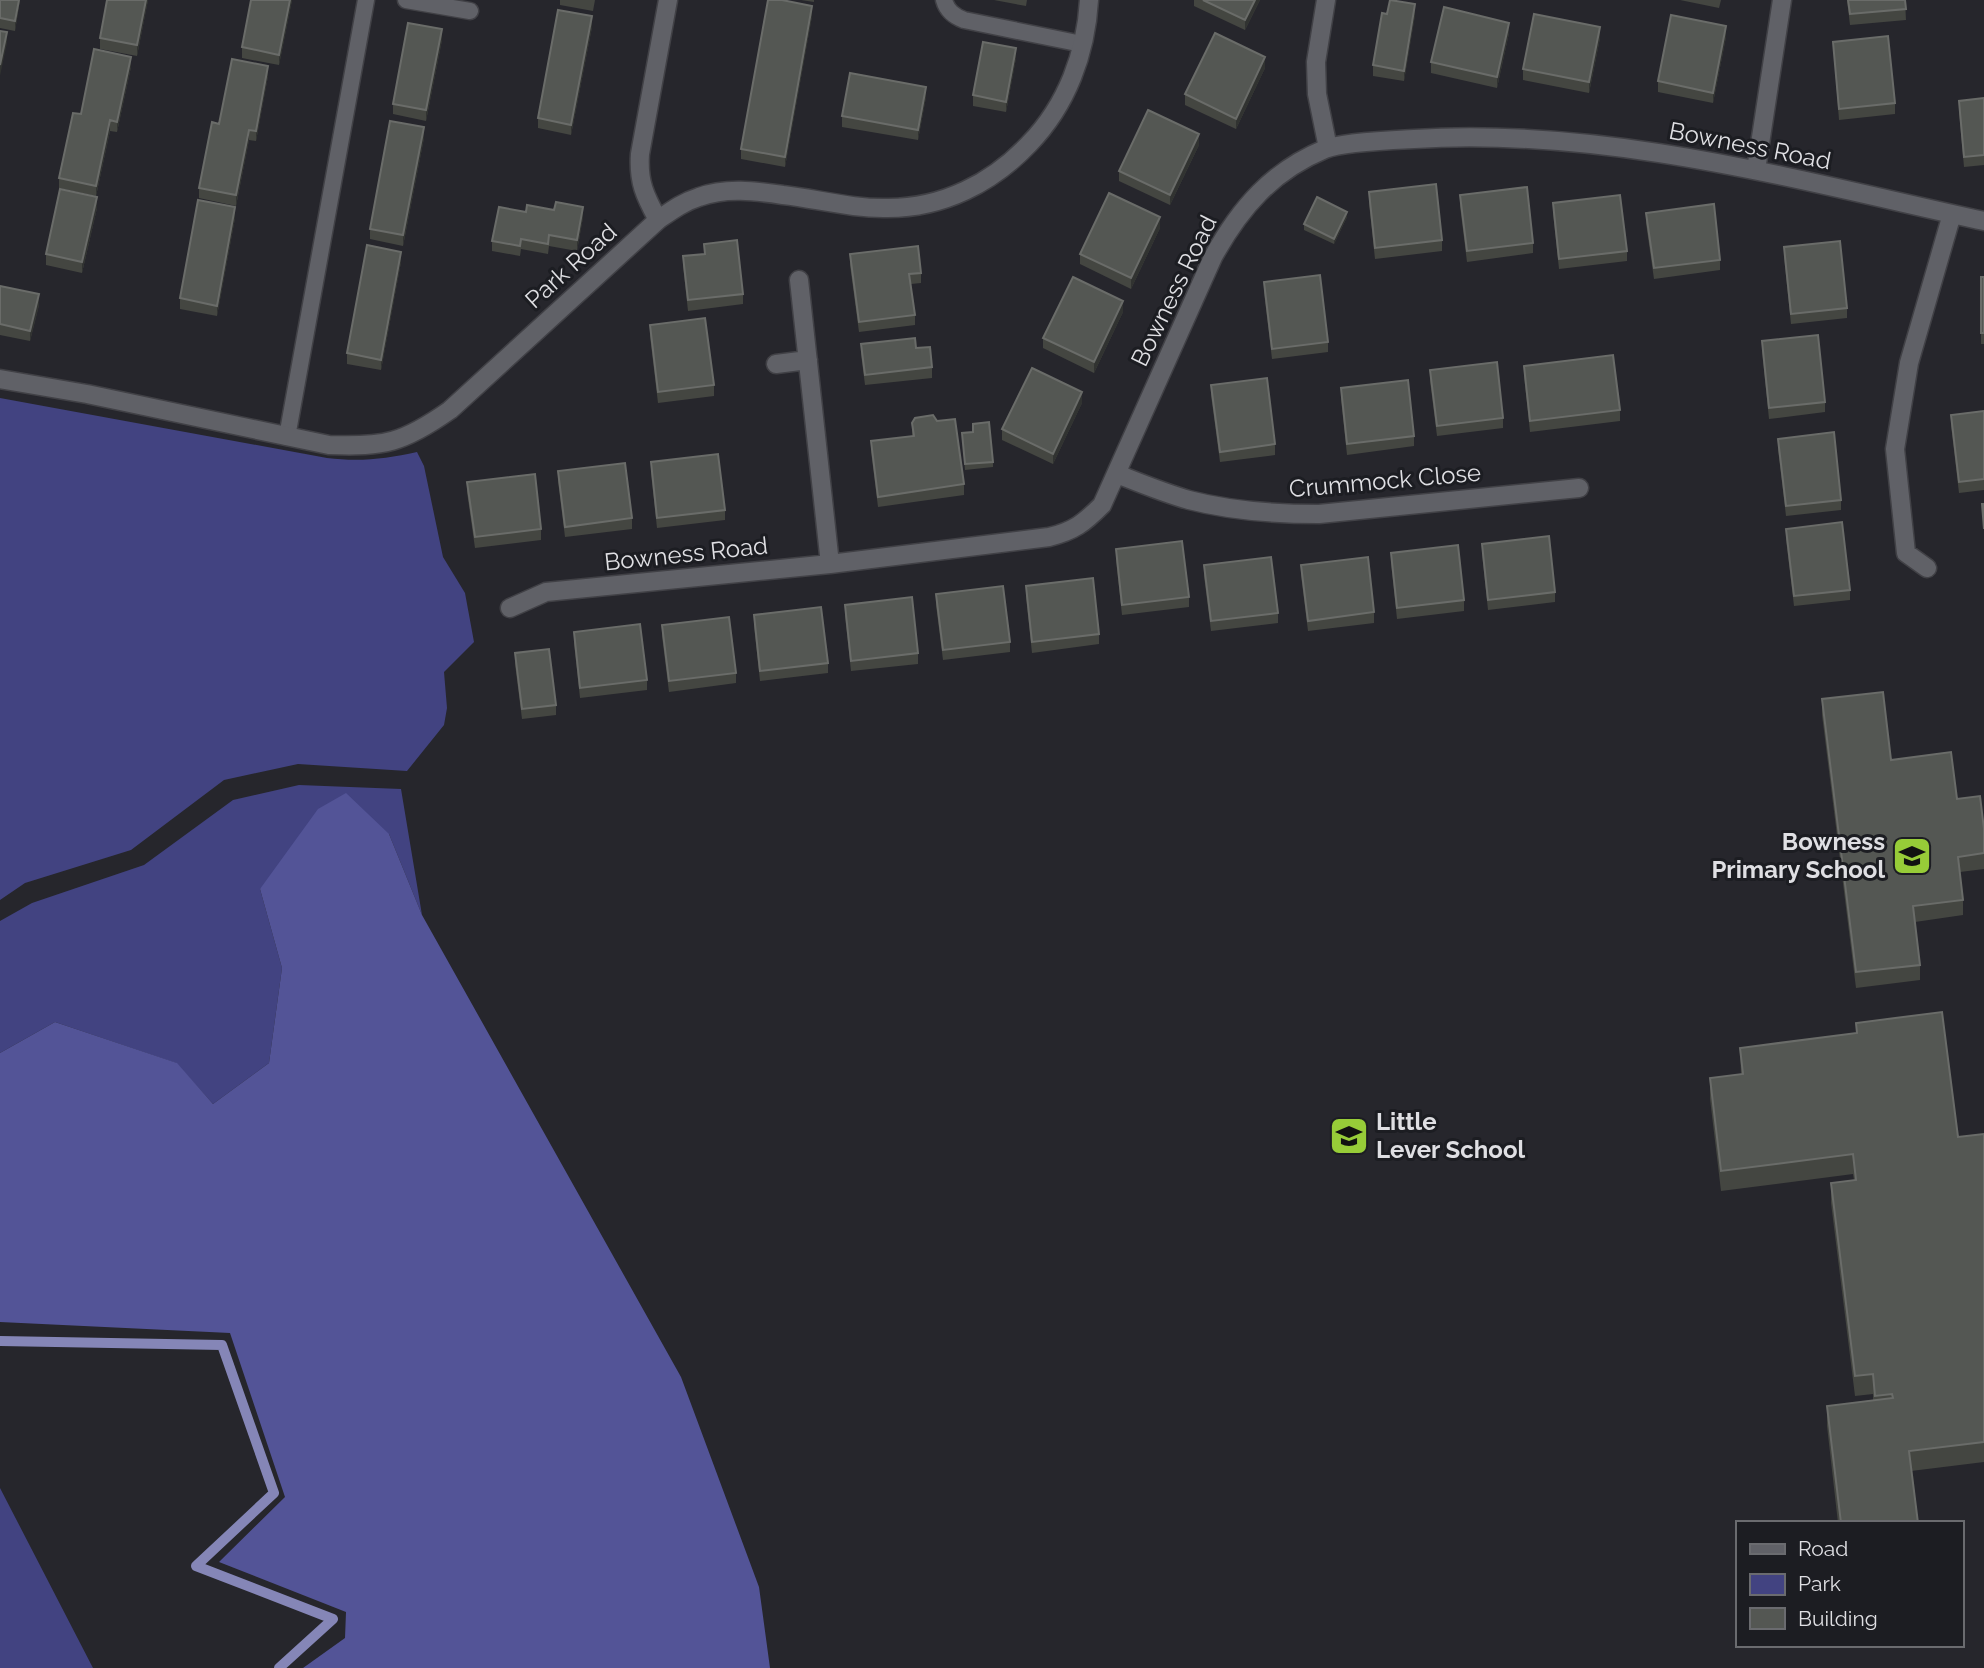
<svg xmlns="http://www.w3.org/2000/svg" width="1984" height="1668" font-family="Raleway,sans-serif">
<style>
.green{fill:#424381}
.forest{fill:#535497}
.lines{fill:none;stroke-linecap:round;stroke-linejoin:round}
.stream{stroke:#8586b7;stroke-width:10}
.service-casing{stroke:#414146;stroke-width:19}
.minor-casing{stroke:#414146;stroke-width:21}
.service{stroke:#606167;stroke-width:16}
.minor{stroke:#606167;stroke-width:18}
.wall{fill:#444641}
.shaded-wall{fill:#313331}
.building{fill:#545753;stroke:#6a6c69;stroke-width:2}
.labels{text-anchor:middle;stroke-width:6;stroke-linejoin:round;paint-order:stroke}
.street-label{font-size:24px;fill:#dfdfe3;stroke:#1c1d22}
.poi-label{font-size:24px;font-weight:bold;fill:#dfdfe3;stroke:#1c1d22;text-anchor:end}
</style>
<rect width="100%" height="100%" fill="#26262c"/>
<path class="green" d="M0 398 327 458C359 462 386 459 417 452L424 466 443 557 465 593 474 642 444 672 447 708 444 725 407 771 298 764 224 780 131 850 25 883 0 900Z
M299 785 401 789 422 915 389 834 260 889 282 968 269 1063 213 1104 176 1063 55 1022 0 1053V921L32 903 144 865 233 800Z
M0 1488 93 1668H0Z"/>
<path class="forest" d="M346 793 389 834 422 915 681 1377 759 1587 770 1668H303L345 1638 346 1612 219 1562 285 1497 230 1333 0 1322V1053L55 1022 177 1063 213 1104 269 1063 282 968 260 889 318 809Z"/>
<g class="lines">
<path class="stream" d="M0 1341 222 1345 274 1493 196 1566 333 1619 279 1668"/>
<g class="service-casing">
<path id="service" d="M406 0 470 11
M944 0C947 11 954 16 964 20L1082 44
M287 437 366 0"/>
</g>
<g class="minor-casing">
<path id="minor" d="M1326 0 1316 62 1317 94 1328 148
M1756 170 1782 0
M658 220C645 196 638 182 640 154L668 0
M799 280 830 564
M776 364 808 360
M0 379 87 394 329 445C385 447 403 443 450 410L658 220C671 211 683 202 699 197 726 187 755 191 783 195 818 199 853 209 888 208 943 208 992 183 1029 144 1067 105 1086 53 1089 0
M1117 474C1140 483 1164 493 1189 500 1231 511 1275 514 1319 514L1579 488
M1927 568 1906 553 1895 449 1909 363 1952 214
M510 608 546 592 830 564 1049 537C1074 531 1084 523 1102 505L1213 257C1240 208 1272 171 1325 149 1342 142 1394 140 1414 139 1608 127 1797 180 1984 221"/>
</g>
<use href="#service" class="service"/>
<use href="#minor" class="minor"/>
</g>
<path class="wall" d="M0 0H20L15 31 0 28Z
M107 0H148L137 56 100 49V38Z
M292 0 279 65 242 58V47Z
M560 0H595L593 11 560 5Z
M801 0H814V2Z
M994 0H1027L1026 6Z
M1194 0H1260L1245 30 1194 6Z
M1680 0H1721L1719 8Z
M1847 0H1905L1906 20 1850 25Z
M1387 14 1415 15 1404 81 1373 76V65Z
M812 16 785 167 741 159V149Z
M592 27 571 135 538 128V118Z
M1509 33 1497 88 1431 73V62Z
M1726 37 1713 103 1658 92V81Z
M1600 38 1589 93 1523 80V69Z
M442 40 426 121 393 114V104Z
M1833 42 1895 103V114L1839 120Z
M1016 58 1006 112 973 106V95Z
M131 67 117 132 110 131 96 196 59 188V178L81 114Z
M1265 68 1236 129 1185 105V94Z
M268 76 256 141 249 140 236 206 199 198V188L219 124Z
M926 97 918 140 842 127V116Z
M1984 98V165L1964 167 1959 111V101Z
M424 138 403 246 370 239V229Z
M1199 145 1170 205 1119 181V171Z
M1369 192 1442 240V251L1375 259 1369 203Z
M1460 195 1533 243V253L1467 262 1460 206Z
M1553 203 1627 251V261L1559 269 1553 213Z
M97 208 82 273 46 265V254Z
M526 212 583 217 577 251 549 246 548 254 521 249 520 256 492 251V241Z
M1646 213 1720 260V270L1654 279 1646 223Z
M1347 217 1334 244 1304 230V224Z
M235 218 217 316 180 309V298Z
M1160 228 1131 289 1080 264V254Z
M704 244 743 294V304L688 311 683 266V256L704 254Z
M1784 247 1847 308V318L1791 324 1784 257Z
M850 254 921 273V283L911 284 915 315V325L859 332 850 265Z
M401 262 381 370 347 364V353Z
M1981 277H1984V344H1981Z
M1264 282 1328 342V352L1272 359 1264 292Z
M0 286 39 305 30 341 0 335Z
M1123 312 1094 373 1043 348V338Z
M650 325 714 385V396L658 403 650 336Z
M1762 341 1825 402V412L1769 419 1762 351Z
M861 344 916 348 932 367V378L865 385 861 354Z
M1524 366 1620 410V421L1530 432 1524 376Z
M1430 370 1503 418V428L1437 436 1430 381Z
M1211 385 1275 444V455L1220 462 1211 395Z
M1341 388 1414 436V446L1347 455 1341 399Z
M1082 403 1053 464 1002 440V429Z
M1984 411V490L1959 493 1951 425V415Z
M912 423 964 484V495L878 507 871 451V441L912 436Z
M962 433 993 462V467L965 470Z
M1778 439 1841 500V510L1786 516 1778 449Z
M651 462 725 510V520L657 528 651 473Z
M558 471 632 518V529L565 537 558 481Z
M467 482 541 529V540L475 548 467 492Z
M1786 529 1850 590V600L1794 606 1786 539Z
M1482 544 1555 592V602L1488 610 1482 554Z
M1116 549 1189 597V607L1122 615 1116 560Z
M1391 553 1464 600V611L1397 619 1391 563Z
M1204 565 1278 613V623L1211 631 1204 576Z
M1301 565 1374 612V623L1308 631 1301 575Z
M1026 586 1099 634V644L1032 653 1026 597Z
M936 594 1010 642V652L943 660 936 605Z
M845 605 918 653V664L851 671 845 616Z
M754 615 828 663V673L760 681 754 626Z
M662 625 736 673V683L669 692 662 636Z
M574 632 647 680V690L580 698 574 643Z
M515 653 556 705V715L522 719 515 664Z
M1822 699 1891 760 1957 799 1984 829V869L1960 872 1963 900V915L1915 922 1920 965V980L1856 988 1822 715Z
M1856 1023 1958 1137 1984 1134V1462L1911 1471 1918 1523H1838L1827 1426V1406L1873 1400V1394L1855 1396 1831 1203V1183L1854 1180 1853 1174 1721 1191 1710 1099V1078L1741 1075 1740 1048 1856 1033Z"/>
<path class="shaded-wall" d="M19 0H20L15 31V21Z
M146 0H148L137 56V45Z
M290 0H292L279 65V55Z
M1255 0H1260L1245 30V20Z
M1415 4V15L1404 81V71Z
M812 6V16L785 167V157Z
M592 16V27L571 135V125Z
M1509 23V33L1497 88V77Z
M1726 26V37L1713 103V93Z
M1600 27V38L1589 93V82Z
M442 29V40L426 121V110Z
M7 32V43L0 76V65Z
M1016 48V58L1006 112V102Z
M131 57V67L117 132V122Z
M1265 57V68L1236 129V119Z
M268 66V76L256 141V131Z
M926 87V97L918 140V130Z
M110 120V131L96 196V186Z
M424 127V138L403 246V235Z
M249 130V140L236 206V195Z
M1199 134V145L1170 205V195Z
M97 197V208L82 273V262Z
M235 207V218L217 316V306Z
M583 207V217L577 251V240Z
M1347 212V217L1334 244V239Z
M1160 217V228L1131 289V278Z
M401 252V262L381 370V360Z
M39 294V305L30 341V331Z
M1123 301V312L1094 373V362Z
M1082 392V403L1053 464V454Z"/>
<path class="building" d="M0 0H19L15 21 0 18Z
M107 0H146L137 45 100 38Z
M251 0H290L279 55 242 47Z
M768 0H782L812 6 785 157 741 149Z
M1203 0H1255L1245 20Z
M1390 0 1415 4 1404 71 1373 65 1382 13 1387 14Z
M1848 0H1905L1906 9 1850 14Z
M1444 7 1509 23 1497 77 1431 62Z
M558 10 592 16 571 125 538 118Z
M1534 14 1600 27 1589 82 1523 69Z
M1671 15 1726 26 1713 93 1658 81Z
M408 23 442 29 426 110 393 104Z
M0 31 7 32 0 65Z
M1215 33 1265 57 1236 119 1185 94Z
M1888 36 1895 103 1839 109 1833 42Z
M983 42 1016 48 1006 102 973 95Z
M94 49 131 57 117 122 110 120 96 186 59 178 73 113 81 114Z
M232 59 268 66 256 131 249 130 236 195 199 188 212 122 219 124Z
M850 73 926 87 918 130 842 116Z
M1984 98V155L1964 157 1959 101Z
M1148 110 1199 134 1170 195 1119 171Z
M390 121 424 127 403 235 370 229Z
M1436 184 1442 240 1375 248 1369 192Z
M1527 187 1533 243 1467 251 1460 195Z
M60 189 97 197 82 262 46 254Z
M1109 193 1160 217 1131 278 1080 254Z
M1620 195 1627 251 1559 259 1553 203Z
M1317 197 1347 212 1334 239 1304 224Z
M198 200 235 207 217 306 180 298Z
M556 202 583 207 577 240 549 235 548 244 521 239 520 246 492 241 499 207 526 212 527 205 554 210Z
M1714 204 1720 260 1654 268 1646 213Z
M737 240 743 294 688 300 683 256 705 254 704 244Z
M1840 241 1847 308 1791 314 1784 247Z
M367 245 401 252 381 360 347 353Z
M918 246 921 273 909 274 915 315 859 322 850 254Z
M1320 275 1328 342 1272 349 1264 282Z
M1073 277 1123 301 1094 362 1043 338Z
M1981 277H1984V333H1981Z
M0 286 39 294 30 331 0 324Z
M705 318 714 385 658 392 650 325Z
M1818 335 1825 402 1769 408 1762 341Z
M915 338 916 348 930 347 932 367 865 375 861 344Z
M1613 355 1620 410 1530 421 1524 366Z
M1497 362 1503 418 1437 426 1430 370Z
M1032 368 1082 392 1053 454 1002 429Z
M1267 378 1275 444 1220 452 1211 385Z
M1408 380 1414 436 1347 444 1341 388Z
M1984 411V479L1959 482 1951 415Z
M933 415 937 421 955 419 964 484 878 497 871 441 914 436 912 423 915 418Z
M989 422 993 462 965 464 962 433 973 432V424Z
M1834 432 1841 500 1786 506 1778 439Z
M718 454 725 510 657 518 651 462Z
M625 463 632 518 565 527 558 471Z
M535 474 541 529 475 537 467 482Z
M1982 504H1984V529Z
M1842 522 1850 590 1794 596 1786 529Z
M1549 536 1555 592 1488 600 1482 544Z
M1182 541 1189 597 1122 605 1116 549Z
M1458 545 1464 600 1397 608 1391 553Z
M1271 557 1278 613 1211 621 1204 565Z
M1368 557 1374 612 1308 621 1301 565Z
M1093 578 1099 634 1032 642 1026 586Z
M1003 586 1010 642 943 650 936 594Z
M912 597 918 653 851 661 845 605Z
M821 607 828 663 760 671 754 615Z
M729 617 736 673 669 681 662 625Z
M640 624 647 680 580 688 574 632Z
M549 649 556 705 522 709 515 653Z
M1883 692 1891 760 1951 752 1957 799 1980 796 1984 829V853L1958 857 1963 900 1913 906 1920 965 1856 972 1822 699Z
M1942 1012 1958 1137 1984 1134V1442L1909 1451 1918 1523H1841L1827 1406 1893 1398 1892 1394 1875 1396 1873 1374 1855 1376 1831 1183 1856 1180 1853 1154 1721 1171 1710 1078 1743 1074 1740 1048 1857 1033 1856 1023Z"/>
<defs>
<g id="school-square" transform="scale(2.0125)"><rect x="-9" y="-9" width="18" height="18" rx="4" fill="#97cc38" stroke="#1c1d22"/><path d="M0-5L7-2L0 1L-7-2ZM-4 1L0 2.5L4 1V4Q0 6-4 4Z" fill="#111"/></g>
</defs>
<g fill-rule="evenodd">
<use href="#school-square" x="1912" y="856"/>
<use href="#school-square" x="1349" y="1136"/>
</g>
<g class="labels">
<g class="street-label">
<text transform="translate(1750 146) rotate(11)" y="8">Bowness Road</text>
<text transform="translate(571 266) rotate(-42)" y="8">Park Road</text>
<text transform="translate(1174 291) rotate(-64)" y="8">Bowness Road</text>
<text transform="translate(1385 481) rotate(-5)" y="8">Crummock Close</text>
<text transform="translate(686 554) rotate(-6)" y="8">Bowness Road</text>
</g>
<g class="poi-label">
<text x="1885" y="850">Bowness<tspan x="1885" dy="28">Primary School</tspan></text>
<text x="1376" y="1130" text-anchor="start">Little<tspan x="1376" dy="28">Lever School</tspan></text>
</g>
</g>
<rect x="1736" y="1521" width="228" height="126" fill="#1c1d22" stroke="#6a6b6f" stroke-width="2"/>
<rect x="1750" y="1544" width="35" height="10" fill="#606167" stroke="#6a6b6f" stroke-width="2"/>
<text x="1798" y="1556" font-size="21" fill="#dfdfe3">Road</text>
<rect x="1750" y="1574" width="35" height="21" fill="#424381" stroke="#6a6b6f" stroke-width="2"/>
<text x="1798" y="1591" font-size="21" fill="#dfdfe3">Park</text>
<rect x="1750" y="1608" width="35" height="21" fill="#545753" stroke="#6a6b6f" stroke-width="2"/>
<text x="1798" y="1626" font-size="21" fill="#dfdfe3">Building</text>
</svg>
